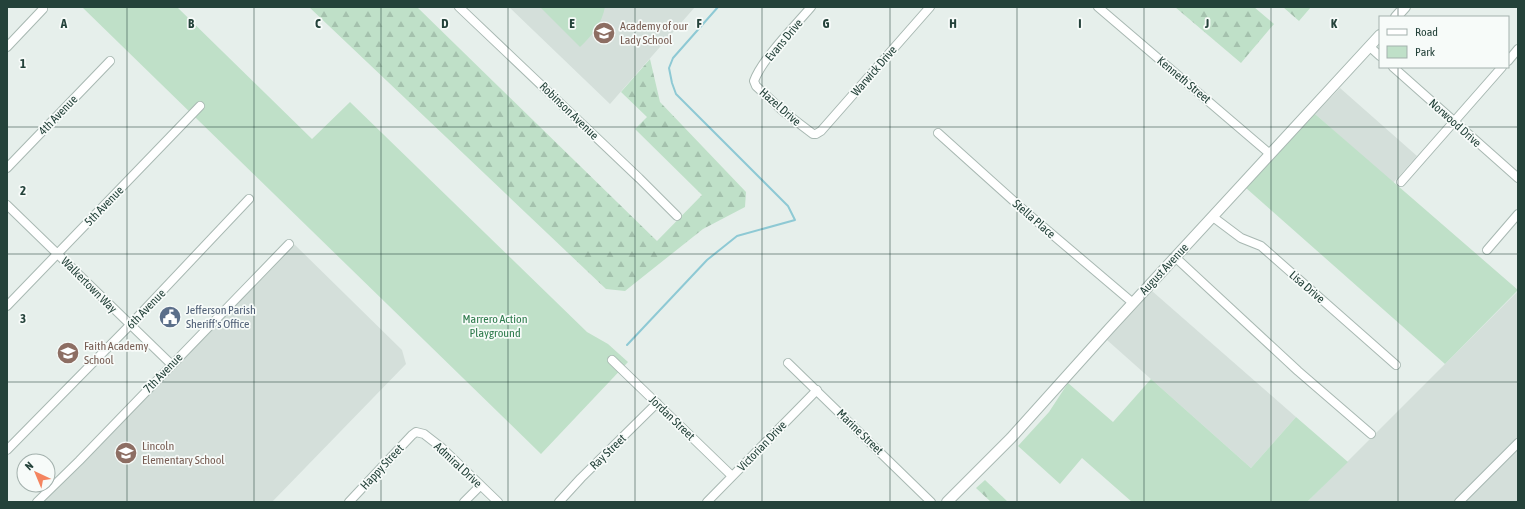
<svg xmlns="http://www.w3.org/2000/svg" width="1525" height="509" font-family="'Asap Condensed',sans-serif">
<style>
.built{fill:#d4dfda}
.green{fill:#bfe0c8}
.forest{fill:url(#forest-firs)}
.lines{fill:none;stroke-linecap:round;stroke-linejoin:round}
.stream{stroke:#8ec9d4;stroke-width:2}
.minor-casing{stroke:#a8b8b2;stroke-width:10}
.tertiary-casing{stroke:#a8b8b2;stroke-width:12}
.minor{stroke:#fff;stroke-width:8}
.tertiary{stroke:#fff;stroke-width:10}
.grid{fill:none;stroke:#24423a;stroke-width:1;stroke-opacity:0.55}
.labels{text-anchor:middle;stroke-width:3.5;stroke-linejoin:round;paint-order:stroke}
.education-label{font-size:12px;fill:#785e54;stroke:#f7fbf9;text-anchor:start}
.street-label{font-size:12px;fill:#24423a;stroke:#f7fbf9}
.service-label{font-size:12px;fill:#4e5e75;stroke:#f7fbf9;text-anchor:start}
.park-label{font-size:12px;fill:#2d7a4b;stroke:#f7fbf9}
.grid-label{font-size:13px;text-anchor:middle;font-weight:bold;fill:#24423a;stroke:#f7fbf9;stroke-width:3.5;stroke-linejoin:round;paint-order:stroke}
</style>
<defs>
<pattern id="forest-firs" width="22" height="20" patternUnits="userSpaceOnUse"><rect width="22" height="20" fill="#bfe0c8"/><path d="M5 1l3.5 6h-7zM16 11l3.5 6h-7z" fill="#a4c1ad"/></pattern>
</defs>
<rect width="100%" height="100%" fill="#e6efeb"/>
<path class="built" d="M509 7H695L610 104Z
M1340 88 1417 156 1393 183 1315 114Z
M294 244 402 350 406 364 272 502H42Z
M1152 291 1296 417 1251 468 1107 340Z
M1518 291V502H1307Z"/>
<path class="green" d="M82 7H177L312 139 350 102 587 332 608 344 628 362 541 454Z
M540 7H605C602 23 592 36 580 47Z
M1315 114 1518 290 1445 364 1246 188Z
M1151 379 1251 468 1296 417 1348 462 1307 502H1132L1082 458 1060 484 1018 446 1049 412 1068 383 1113 422Z"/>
<path class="forest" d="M309 7H417L657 241 702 195 635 129 647 117 621 92 650 59 660 102 746 192 745 207 703 229 625 291 606 289Z
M1175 7H1254L1274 24 1241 63Z
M1283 7H1311L1299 21Z
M985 480 1008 502H991L976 488Z"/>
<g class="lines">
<path class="stream" d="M627 345 707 260 737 236 795 220 788 206 676 94 672 83 669 68 673 58 718 7"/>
<g class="minor-casing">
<path id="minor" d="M459 7 639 178 677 216
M811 7C795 26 762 59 754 81L756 86 784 112 813 134H816L821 131 930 7
M1098 7 1270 154
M7 47 43 9
M1370 47 1380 56
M1508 61 1518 49
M1393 67 1518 178
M938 133 1027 213 1133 303
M7 168 110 61
M1401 182 1502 67
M7 205 171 364
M1213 217 1241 238 1261 246 1396 365
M1487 250 1518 214
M1175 257 1298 371 1371 434
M7 306 200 106
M612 360 732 476
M788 363 931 502
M7 450 130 325 249 199
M37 502 79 461 289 244
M349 502 412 435 416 432 424 434 442 448 498 502
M464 502 480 486
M559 502 581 478 657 403
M707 502 817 390
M1459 502 1518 443"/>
</g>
<g class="tertiary-casing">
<path id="tertiary" d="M1396 17 1405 7
M947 502 1011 438 1109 329 1380 35"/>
</g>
<use href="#minor" class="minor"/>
<use href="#tertiary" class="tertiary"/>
</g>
<path class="grid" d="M127 7V502M254 7V502M381 7V502M508 7V502M635 7V502M762 7V502M890 7V502M1017 7V502M1144 7V502M1271 7V502M1398 7V17M1398 67V502M7 127H1518M7 254H1518M7 382H1518"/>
<defs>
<g id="school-disc" transform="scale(1.15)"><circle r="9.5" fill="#8d6e63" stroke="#f7fbf9"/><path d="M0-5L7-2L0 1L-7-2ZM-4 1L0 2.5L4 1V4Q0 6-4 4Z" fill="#fff"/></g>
<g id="civic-disc" transform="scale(1.15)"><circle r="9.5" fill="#5c6f8a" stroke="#f7fbf9"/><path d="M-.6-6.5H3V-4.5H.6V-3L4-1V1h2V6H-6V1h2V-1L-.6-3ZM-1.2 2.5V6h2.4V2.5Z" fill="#fff"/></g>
</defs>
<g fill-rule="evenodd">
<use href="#school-disc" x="604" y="33"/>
<use href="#civic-disc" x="170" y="317"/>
<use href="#school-disc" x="68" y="353"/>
<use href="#school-disc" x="126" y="453"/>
</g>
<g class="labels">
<g class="education-label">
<text x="620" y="30">Academy of our<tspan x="620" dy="14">Lady School</tspan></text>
<text x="84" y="350">Faith Academy<tspan x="84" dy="14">School</tspan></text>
<text x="142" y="450">Lincoln<tspan x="142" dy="14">Elementary School</tspan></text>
</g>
<g class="street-label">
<text transform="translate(784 40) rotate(-50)" y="4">Evans Drive</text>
<text transform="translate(874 71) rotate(-49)" y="4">Warwick Drive</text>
<text transform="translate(1184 80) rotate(40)" y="4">Kenneth Street</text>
<text transform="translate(780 107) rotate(41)" y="4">Hazel Drive</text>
<text transform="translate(569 111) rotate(44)" y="4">Robinson Avenue</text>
<text transform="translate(58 115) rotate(-46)" y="4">4th Avenue</text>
<text transform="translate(1455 123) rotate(42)" y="4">Norwood Drive</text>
<text transform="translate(104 206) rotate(-46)" y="4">5th Avenue</text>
<text transform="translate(1034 219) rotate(41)" y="4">Stella Place</text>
<text transform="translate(1164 269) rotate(-47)" y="4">August Avenue</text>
<text transform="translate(89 285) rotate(45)" y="4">Walkertown Way</text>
<text transform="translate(1307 287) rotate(41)" y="4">Lisa Drive</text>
<text transform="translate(146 309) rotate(-46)" y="4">6th Avenue</text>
<text transform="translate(163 373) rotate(-46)" y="4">7th Avenue</text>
<text transform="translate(672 418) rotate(44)" y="4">Jordan Street</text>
<text transform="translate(860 432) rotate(44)" y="4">Marine Street</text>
<text transform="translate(762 446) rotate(-46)" y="4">Victorian Drive</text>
<text transform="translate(608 452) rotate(-44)" y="4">Ray Street</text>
<text transform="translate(458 465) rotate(43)" y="4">Admiral Drive</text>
<text transform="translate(382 467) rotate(-47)" y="4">Happy Street</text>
</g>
<g class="service-label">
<text x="186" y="314">Jefferson Parish<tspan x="186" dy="14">Sheriff's Office</tspan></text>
</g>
<g class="park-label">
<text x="495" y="323">Marrero Action<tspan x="495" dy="14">Playground</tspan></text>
</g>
</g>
<g class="grid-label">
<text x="64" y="28">A</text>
<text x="191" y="28">B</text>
<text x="318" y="28">C</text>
<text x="445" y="28">D</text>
<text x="572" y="28">E</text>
<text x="699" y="28">F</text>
<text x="826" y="28">G</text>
<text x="953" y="28">H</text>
<text x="1080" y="28">I</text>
<text x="1207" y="28">J</text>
<text x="1334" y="28">K</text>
<text x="23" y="68">1</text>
<text x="23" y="195">2</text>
<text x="23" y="323">3</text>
</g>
<rect width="1525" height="509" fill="none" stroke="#24423a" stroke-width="16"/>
<rect x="1379" y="16" width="130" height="52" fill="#f7fbf9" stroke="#a3b1ad"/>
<rect x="1387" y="29" width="20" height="6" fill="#ffffff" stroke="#a3b1ad"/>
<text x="1415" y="36" font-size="12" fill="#24423a">Road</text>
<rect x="1387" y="46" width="20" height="12" fill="#bfe0c8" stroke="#a3b1ad"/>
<text x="1415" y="56" font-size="12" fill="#24423a">Park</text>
<g transform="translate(36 473) rotate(316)"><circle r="19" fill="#f7fbf9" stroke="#a3b1ad"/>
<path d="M0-3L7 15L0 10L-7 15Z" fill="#f4845f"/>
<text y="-6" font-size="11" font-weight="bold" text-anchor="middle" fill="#24423a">N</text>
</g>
</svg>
